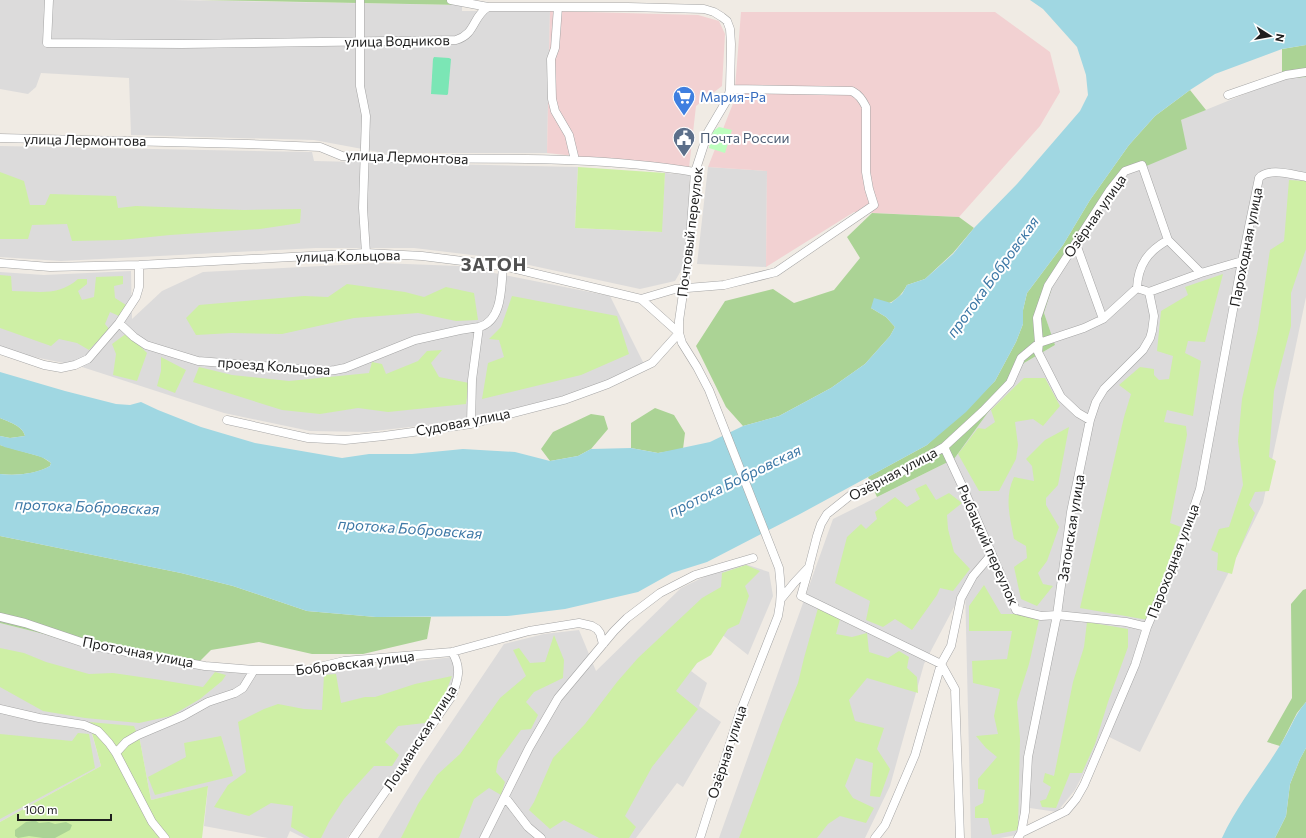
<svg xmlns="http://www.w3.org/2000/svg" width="1306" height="838" font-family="Commissioner,sans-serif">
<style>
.residential{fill:#dcdbdb}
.commercial{fill:#f2d1d2}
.grass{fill:#ceefa5}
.forest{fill:#abd395}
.park{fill:#bdfebe}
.pitch{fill:#7be6b5}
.water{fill:#a0d7e2}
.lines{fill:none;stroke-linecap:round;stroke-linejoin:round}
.minor-casing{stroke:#a5a5a5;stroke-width:9}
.minor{stroke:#fff;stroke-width:8}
.labels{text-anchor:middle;stroke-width:4;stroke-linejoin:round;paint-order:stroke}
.street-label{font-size:14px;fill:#1e1e1e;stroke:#fff}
.shop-label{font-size:14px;fill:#366cbe;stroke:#fff;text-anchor:start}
.service-label{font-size:14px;fill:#4e5e75;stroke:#fff;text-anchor:start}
.water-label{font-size:15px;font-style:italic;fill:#3d78a6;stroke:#fff}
.district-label{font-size:18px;font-weight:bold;letter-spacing:1px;fill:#515151;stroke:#fff}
</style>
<rect width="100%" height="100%" fill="#f0ebe4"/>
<path class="residential" d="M0 0H175L462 5V11H550L547 153H384L314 140 131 135 129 78 41 73 36 87 28 94 0 89Z
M1306 77V297L1263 503 1140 752 1103 734 1075 790 1057 812 1023 807 1017 835 1000 838H971L965 586 924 664 890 786 865 838H719L833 519 954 459 1024 363 1055 345 1044 313 1053 284 1125 175 1181 120 1282 79Z
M0 146 312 152 314 161 578 167 575 228 661 232 665 173 690 175 686 262 675 281 640 289 497 258 414 248H316L61 261 0 257Z
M708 167 767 171 766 267 697 264Z
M380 263 459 266 610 296 645 366 574 396 488 418 366 432 310 431 224 413 79 366 29 356 0 346V272L44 275 131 271 132 319 162 291 203 272Z
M742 563 769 572 773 596 748 655 720 633 691 671 707 683 699 706 721 722 683 787 677 783 636 838H378L422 766 504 644 544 634 579 630 596 671 681 588 710 574Z
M0 623 44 634 92 649 225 672 270 674H319L452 657 458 676 445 703 347 838H304L290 831 287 838H268L204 826 208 787 151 800 140 741 89 723 101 766 0 822Z"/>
<path class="commercial" d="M550 11 698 15 719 21 725 34 722 86 696 106 689 168 547 153Z
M741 12H995L1050 52 1060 92 1040 126 959 217 854 212 766 267 767 171 708 167 734 101Z"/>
<path class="grass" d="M578 167 665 173 662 232 575 228Z
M0 172 24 181 30 205H45L50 194 116 196 118 208 136 206 244 210 301 209 300 223 260 229 170 235 121 240 72 241 67 224 32 225 28 239H0Z
M1289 180 1306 181V249L1291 293V326L1274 391 1269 457 1276 461 1269 491 1255 492 1249 505 1255 513 1236 558 1232 574 1217 570 1218 553 1211 550 1219 529 1229 527 1243 485 1238 441 1242 399 1258 329 1270 250 1284 241Z
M1223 274 1205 342 1188 341 1185 353 1201 361 1193 416 1167 410 1164 422 1186 426 1187 435 1170 523 1181 527 1148 620 1080 608 1124 417 1131 394 1119 385 1140 367 1154 369V375L1159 380 1169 379 1173 356 1157 351 1161 311 1188 295 1185 287Z
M0 275 11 276 12 291C37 291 58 297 78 279H87V284L78 291 82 300 94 297 96 277 123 276V284L114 286 115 298 126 305 119 316 110 312 105 324 109 329 89 350 77 343 59 339 51 346 0 328Z
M347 284 405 292 424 297 446 287 474 293 478 320 456 321 418 313 354 318 282 334 232 333 196 335 186 318 199 305 304 296 328 297Z
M512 296 617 316 629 354 581 375 482 399 488 363 504 357 499 340 489 339 501 327Z
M127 333 147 353 137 381 113 375 116 354 112 344Z
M442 350 431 363 439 377 469 383 466 404 388 412 358 408 320 414 282 410 193 382 199 367 232 375 289 381 369 373 372 362 382 364 386 374 418 361 427 351Z
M161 357 186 370 175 393 157 386 161 371Z
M1024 378H1045L1060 406 1043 426 1033 419 1015 422 1018 445 1016 459 999 491H979L958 454 978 428 985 429 995 422 991 410Z
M1069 427 1058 485 1046 498V505L1059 527 1047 561 1038 573 1043 584 1053 586 1037 606 1021 599 1014 567 1027 558 1026 546 1014 539C1010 517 1004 498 1014 477L1034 481 1032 466 1026 459 1045 440Z
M926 484 936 500 949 493 962 503 947 515 948 529 954 552 970 569 953 591 940 588 937 595 912 630 895 619 883 627 866 620 870 601 835 583 847 537 861 524 866 529 877 519 875 512 895 497 907 507 920 499 915 489Z
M746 565 760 571 745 586 749 596 739 624 728 629 711 655 697 663 676 691 698 709 652 767 625 816 636 827 629 838H599L564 820 550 829 529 810 534 802 553 758 585 724 617 682 638 658 702 598 721 587 722 573Z
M984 585 1001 614H1017L1039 620 1029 664 1017 702 1020 739 1018 830 992 835 988 818H975V807L983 803 985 790 978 789V779L997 757 986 748 976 736 998 734 994 716 1000 689 973 683 972 661 1007 659 1012 631H969V606Z
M818 608 840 619 836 634 852 637 867 633 869 652 888 658 899 651 909 657 907 668 917 677 918 693 867 678 849 700 855 721 884 728 877 749 890 769 880 797 870 796 873 763 856 758 845 786 853 798 874 808 866 823 840 816 828 824 817 838H739L781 724 798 683 804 658Z
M1087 622 1128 629V647L1108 702 1095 744 1082 773H1070L1056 808 1042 807 1040 801 1046 799 1051 787 1043 782 1045 773 1054 776 1073 682 1084 647Z
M554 635 564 660 563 678 534 692 526 702 538 715 531 729 521 730 498 761 496 772 505 782 501 795 489 788 474 799 459 838H401L418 804 437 775 460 754 500 698 526 676 513 650 519 648 530 663 545 662Z
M0 648 24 653 46 662 89 674 113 673 161 680 203 687 215 672 226 675 222 681 200 699 171 716 139 723 85 718 43 711 0 687Z
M336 674 341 703 365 697H375L415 684 452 676 442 702 425 723 398 726 385 742 399 755 392 766H374L344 799 329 822 321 838H310L291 827 293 806 271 803 249 816 214 807 228 785 246 772 238 722 264 709 278 704 304 709 322 710 324 675Z
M89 722 134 726 140 741 151 800 208 786 202 838H0V822L101 766Z
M78 733 89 734 95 768 0 819V734L72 741Z
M221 736 233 776 155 795 148 777 186 757 184 743Z"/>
<path class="forest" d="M200 0H462V5Z
M1306 45V77L1282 79V49Z
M1190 90 1206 110 1181 120 1187 149 1125 175 1053 284 1044 313 1055 345 1024 363 954 459 877 497 868 477 927 445 995 381 1016 342 1023 324V310L1027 293 1063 245 1090 200 1129 145 1155 116Z
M872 213 959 217 974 228 953 253 925 279 907 285C898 302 889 304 871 308L886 317 895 327 890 336 865 364 831 388 779 416 743 426 726 407 696 346 725 301 773 289 794 303 834 290 860 258 847 237Z
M655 408 674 415 685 433 683 449 658 453 631 448V423Z
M591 414 604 416 608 429 591 449 578 456 550 461 541 449 553 432Z
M0 418C9 422 23 426 25 436L10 438 0 436Z
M0 445 42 457 51 463 50 466C36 474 16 476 0 474Z
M0 536 181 573 233 586 307 611 376 617H431L427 639 363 654H312L259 642 211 650 194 667 92 649 44 634 0 623Z
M1306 589V702L1297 713 1280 746 1267 742 1292 698 1291 604 1303 590Z
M1306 748V838H1275L1286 816 1290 784 1300 759Z
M32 821H36L39 823 49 822 55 824 66 822 72 825 70 830 55 838H43L29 836 18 838 15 836V830L26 822Z"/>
<path class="park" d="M719 127 732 130 725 153 709 148 713 131Z"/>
<path class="pitch" d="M434 57 449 58 451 59 448 94 447 95 431 94 433 59Z"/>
<path class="water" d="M1030 0H1306V45L1282 49 1215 74 1190 90 1155 116 1129 145 1090 200 1063 245 1027 293 1023 310V324L1016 342 995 381 966 412 927 445 800 514 707 562 672 573 638 592 565 609 507 616 376 617 307 611 233 586 181 573 0 536V474C16 476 35 474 50 466L51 463C43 454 12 451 0 445V436L10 438 25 436C23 426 9 422 0 418V372L65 391 116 404 130 405 141 402 158 410 201 427 255 443 342 458 369 454H412L463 449 515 452 550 461 578 456 591 449 631 448 658 453 710 442 743 426 779 416 831 388 865 364 890 336 895 327 886 317 871 308 874 298 891 303 902 294 907 285 925 279 953 254 974 228 1017 184 1080 111 1088 95 1086 75 1077 47 1043 9Z
M1306 702V748L1300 759 1290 784 1286 816 1275 838H1222C1237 805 1260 778 1279 747 1290 731 1293 717 1306 702Z"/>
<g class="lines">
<g class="minor-casing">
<path id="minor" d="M49 0 47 43 182 44 456 40C476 34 472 17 488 7H628L704 9 714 12 722 17 727 21 730 29 731 44 730 89 728 98 724 105 708 132 695 172 689 252 679 321V333L682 343 697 367 709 390 779 568C781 586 782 598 778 616L739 715 700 838
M360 0V86L366 116 363 208 366 253
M451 0 488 7
M558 7 555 48 551 59 552 99 555 111 569 135 575 160
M1228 95 1286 75 1306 72
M0 138 248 144 320 147 342 156 365 158C475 160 586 154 695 172
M1076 244 1103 319
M0 263 50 267 139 265 366 253 422 256 503 266 641 299 679 333
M1137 288C1138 265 1148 251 1168 240
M641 299 675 289 724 285 776 272 874 205 869 189 866 172V107C862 99 859 95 852 91L730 89
M119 323 134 337 146 345 198 361 327 371 335 370 345 368 415 340 460 330 479 327
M0 350 44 365 61 368 75 365 88 359 119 323 136 297 139 287V265
M227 420 308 438 345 440 384 436 471 424 564 400 608 384 652 363 679 333
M1090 420 1078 413 1061 397 1038 352 1039 343 1037 318 1048 286 1110 190 1125 171 1142 165 1168 240 1201 273
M471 424 472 380 479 327C503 321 501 286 503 266
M944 447 965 492 1016 610 1041 616 1057 615 1126 622 1147 627
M809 568 801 596 941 664 955 689 960 838
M781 599 794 583 809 567 817 536 821 524 827 514 852 494 905 470 944 447 983 411 1010 383 1021 358 1039 343 1084 328 1103 319 1137 288 1149 292
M0 617 25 623 93 646 205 666 254 670
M0 709 39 718 84 725 98 731 109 743 116 753 152 822 165 838
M116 753 126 742 138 735 183 716 208 702 235 693 243 688 254 670H307L344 661 452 652 529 631 579 623 592 626 597 629 600 633 603 644
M505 797 528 827 541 838
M1021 833 1066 811 1076 799 1084 785 1135 665 1147 627 1180 550 1200 489 1242 261 1259 178C1268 167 1293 175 1306 177
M353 838 452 696C458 680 462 668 452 652
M484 838 529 748 558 698 614 631 627 618 660 593 695 575 753 558
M875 838 885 825 915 755 941 664 951 646 961 598 973 576 991 555
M1018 838 1021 833 1025 812 1028 757 1057 615 1071 512 1090 420 1096 402 1104 389 1143 350 1150 338 1152 331 1154 316 1149 292 1201 273 1242 261"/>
</g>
<use href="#minor" class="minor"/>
</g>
<defs>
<g id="supermarket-pin" transform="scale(1.15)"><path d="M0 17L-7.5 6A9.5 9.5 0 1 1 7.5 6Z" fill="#3f7fe0" stroke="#fff"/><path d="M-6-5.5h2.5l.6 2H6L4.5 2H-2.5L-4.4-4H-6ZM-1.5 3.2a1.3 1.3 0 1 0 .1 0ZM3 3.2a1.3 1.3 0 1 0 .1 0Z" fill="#fff"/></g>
<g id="civic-pin" transform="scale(1.15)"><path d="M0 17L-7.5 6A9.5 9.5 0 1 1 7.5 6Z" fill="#5c6f8a" stroke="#fff"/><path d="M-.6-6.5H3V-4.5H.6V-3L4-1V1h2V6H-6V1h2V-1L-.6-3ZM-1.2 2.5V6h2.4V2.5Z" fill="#fff"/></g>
</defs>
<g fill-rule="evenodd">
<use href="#supermarket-pin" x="684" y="97"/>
<use href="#civic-pin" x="684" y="138"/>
</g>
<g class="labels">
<g class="street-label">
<text transform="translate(397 41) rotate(-1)" y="5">улица Водников</text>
<text transform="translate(85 140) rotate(1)" y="5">улица Лермонтова</text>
<text transform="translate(407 157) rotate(2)" y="5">улица Лермонтова</text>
<text transform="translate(1095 216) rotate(-55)" y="5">Озёрная улица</text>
<text transform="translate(690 232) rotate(-83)" y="5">Почтовый переулок</text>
<text transform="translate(1246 247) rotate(-79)" y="5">Пароходная улица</text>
<text transform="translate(348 256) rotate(-1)" y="5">улица Кольцова</text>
<text transform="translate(274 366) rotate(4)" y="5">проезд Кольцова</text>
<text transform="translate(463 422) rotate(-11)" y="5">Судовая улица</text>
<text transform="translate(893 474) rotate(-28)" y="5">Озёрная улица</text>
<text transform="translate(1071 528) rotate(-81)" y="5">Затонская улица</text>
<text transform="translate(988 545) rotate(66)" y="5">Рыбацкий переулок</text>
<text transform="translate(1173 561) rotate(-69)" y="5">Пароходная улица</text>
<text transform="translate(138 652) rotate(11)" y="5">Проточная улица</text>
<text transform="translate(355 663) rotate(-7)" y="5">Бобровская улица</text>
<text transform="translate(420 738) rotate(-57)" y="5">Лоцманская улица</text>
<text transform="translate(727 752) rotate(-72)" y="5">Озёрная улица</text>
</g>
<g class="shop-label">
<text x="700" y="102">Мария-Ра</text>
</g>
<g class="service-label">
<text x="700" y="143">Почта России</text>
</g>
<g class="water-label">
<text transform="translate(993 277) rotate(-54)" y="5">протока Бобровская</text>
<text transform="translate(735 481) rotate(-26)" y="5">протока Бобровская</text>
<text transform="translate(87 507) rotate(2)" y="5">протока Бобровская</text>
<text transform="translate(410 529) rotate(4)" y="5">протока Бобровская</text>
</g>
<g class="district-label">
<text x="494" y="271">ЗАТОН</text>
</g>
</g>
<g transform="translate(1270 36) rotate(101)" stroke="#ffffff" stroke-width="3" paint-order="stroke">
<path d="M0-3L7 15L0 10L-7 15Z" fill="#1e1e1e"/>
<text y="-6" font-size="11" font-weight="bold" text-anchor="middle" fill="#1e1e1e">N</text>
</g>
<path d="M18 814v6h93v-6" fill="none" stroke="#1e1e1e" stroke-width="2"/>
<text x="24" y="814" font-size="12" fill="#1e1e1e" stroke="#ffffff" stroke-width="3" paint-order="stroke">100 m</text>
</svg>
